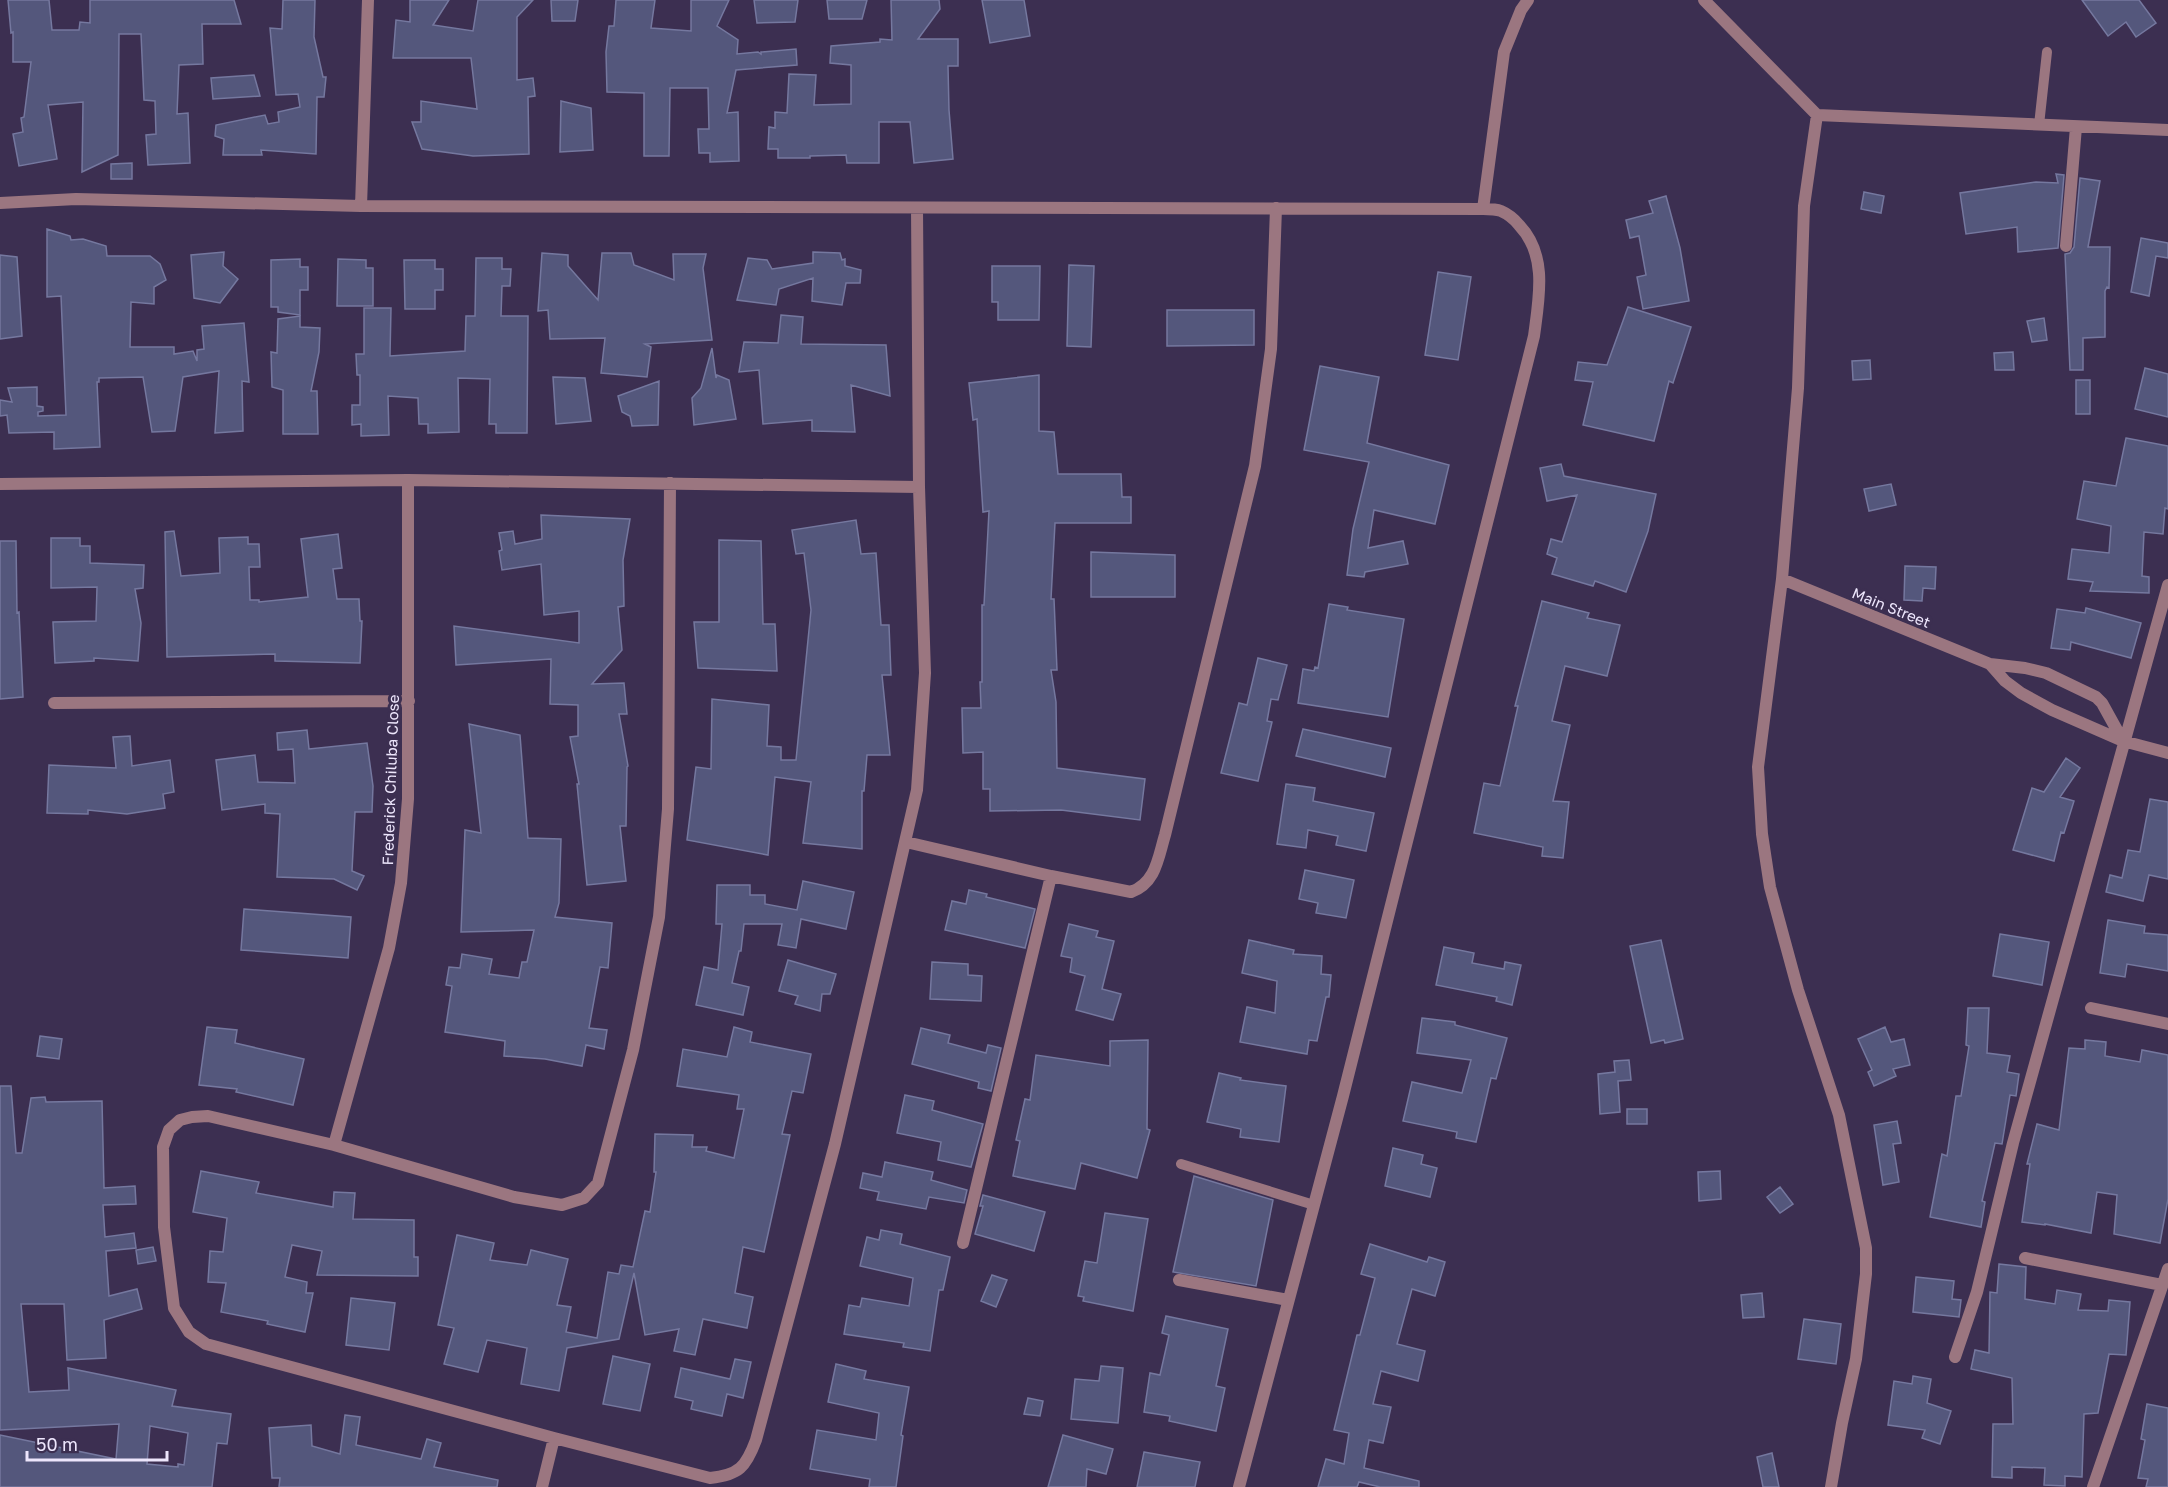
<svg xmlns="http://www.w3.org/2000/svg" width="2168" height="1487" font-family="'Golos Text',sans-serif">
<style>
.building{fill:#54577c;stroke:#75789f;stroke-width:1.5;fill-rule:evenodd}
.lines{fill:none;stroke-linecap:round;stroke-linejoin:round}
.lane{stroke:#9b7680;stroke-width:10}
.street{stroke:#9b7680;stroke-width:12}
.labels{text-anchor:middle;stroke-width:6;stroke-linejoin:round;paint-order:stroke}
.street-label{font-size:15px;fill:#ede6fc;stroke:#3c2f51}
</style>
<rect width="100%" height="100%" fill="#3c2f51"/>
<path class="building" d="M8 0H49L52 30H79L80 22 90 23V0H234L241 24H202L203 64 179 65 177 114 188 113 190 163 148 165 146 135 156 134 155 101 144 100 141 34H119L118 155 82 172 83 102 48 105 57 159 19 166 13 134 23 132 21 118 24 117 31 62H13V32L11 33Z
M283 0H315L314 37 323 77H326L324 97H317L316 154 261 150 262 155H223L224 139 215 136 216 125 265 115 268 124 279 122 278 112 300 107 298 94 276 95 270 28 282 29Z
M410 0H449L433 25 473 31 478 0H533L517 17V80L533 78 535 96 528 97 529 154 473 156 422 149 412 122H421V101L477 109 471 58H393L396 20 410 22Z
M551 0H578L575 21H552Z
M616 0H655L651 28 691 31V0H729L717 26 738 40 737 54 758 52 761 54V52L796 49 797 65 736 70 727 113 738 112 739 161 710 162V153H699L698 129H709L708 88H670L669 156H644V93L607 92 606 52 609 26H614Z
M754 0H798L795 22 757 23Z
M827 0H867L862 19H829Z
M891 0H939L940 9 918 39H958V66H948L949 110 953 159 914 163 910 122H879V163H847L846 155 810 156V158H778V149H768L769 127 775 128V112L787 113 789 74 816 75 814 105 851 104V65L830 63 831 46 880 42V39L892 40Z
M982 0H1024L1030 36 990 43Z
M2082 0H2139L2156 23 2136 37 2126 22 2108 36Z
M254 75 260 96 213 99 211 78Z
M561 101 591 108 593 150 560 152Z
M132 163V179H111V164Z
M2056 174 2064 175 2058 248 2018 252 2017 227 1966 234 1960 193 2036 182 2058 183Z
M2080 178 2100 181 2088 247H2110L2109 288 2107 287 2105 291V337L2083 338V370H2070L2065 254 2070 253 2074 247Z
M1864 192 1884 196 1881 213 1861 209Z
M1666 196 1680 248 1689 301 1643 309 1637 277 1646 275 1639 236 1630 238 1626 220 1653 213 1649 201Z
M47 229 70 236 71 240 83 239 106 246 107 256H150L160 264 166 280 154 287V304L131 302 130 347H174V354L193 351 197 361V350L204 349 202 326 244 323 249 382 242 381 243 431 215 433 219 371 183 377 175 431 152 432 143 377 99 378V382H97L100 447 54 449V432L9 433 7 415 0 416V400L12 402 8 388 37 387V406L43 407V411L38 412V416L66 415 61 296 47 297Z
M2141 238 2168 243V258L2156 256 2149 296 2131 292Z
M224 252 223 266 238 279 220 303 194 298 191 255Z
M813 252 840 253 842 260 845 259V266L861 270 860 283H846L842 305 812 301 813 278 779 289 776 305 737 300 748 258 767 260 772 269 813 263Z
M542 253 568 255V266L598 300 602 253H631L634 265 674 280 673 254H706L703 268 712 340 645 344 651 347 647 377 601 373 605 338 550 339 548 310 538 311Z
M0 255 17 257 22 336 0 339Z
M476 258H502V269H511L510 286H502L501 316H528L527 433H496V424H489L490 379 458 378 459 432 428 433V424H419L418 398 388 396 389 435 361 436V424L352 425V405H360V375H357L356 354H364V308H391L390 356 465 351 466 316H475Z
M300 259V267H308V290H300V315L278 312V307H271V260Z
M338 259 366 260V268H373V306H337Z
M404 260H435V269H443V290H435V309H405Z
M1069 265 1094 266 1091 347 1067 346Z
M992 266H1040L1039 320H998V302H992Z
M1438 272 1471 277 1458 360 1425 355Z
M1628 307 1691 327 1673 383 1669 381 1654 441 1583 425 1593 382 1575 380 1578 362 1607 365Z
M1167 310H1254V345L1167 346Z
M781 315 803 317 801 344 886 345 890 396 851 385 855 432 812 431V420L763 424 759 370 739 372 744 342 778 343Z
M300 316V327L320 328 319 352 311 391H317L318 434H283V390L272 387 271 352 277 353 278 319Z
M2044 318 2047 340 2032 342 2027 321Z
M712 348 716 378 717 375 729 380 736 419 694 425 692 398 701 388Z
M2013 352 2014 370H1995L1994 353Z
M1870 360 1871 379 1853 380 1852 361Z
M1320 366 1379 377 1367 443 1449 465 1435 524 1374 510 1368 548 1403 541 1408 564 1365 572 1364 577 1347 575 1353 529 1369 462 1304 450Z
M2145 368 2168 374V417L2135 409Z
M1039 375V431L1054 432 1058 474H1121L1122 497H1131V523H1055L1051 599H1054L1057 670H1051L1056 702 1057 768 1145 779 1140 820 1061 810 990 811V789H983V752L963 753 962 708H981L980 682H982V605H984L989 511 983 512 977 419 973 420 969 383Z
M553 377 585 378 591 421 556 424Z
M2076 380H2090V414H2076Z
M659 381 658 425 632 426 630 416 622 412 618 396Z
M2126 438 2168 446V509L2165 508 2163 534 2144 532 2142 576 2149 577V593L2090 591 2093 582 2068 579 2072 549 2109 553 2111 526 2077 519 2084 481 2116 486Z
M1561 464 1564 476 1656 494 1648 531 1626 592 1595 581 1593 586 1552 574 1557 558 1547 554 1551 539 1562 542 1577 495 1547 501 1540 468Z
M1891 484 1896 505 1869 511 1864 489Z
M541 515 630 519 623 560 624 606 618 607 622 650 592 684 624 683 627 714H619L628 766 627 767 626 826H620L626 881 587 885 577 784H579L570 737 578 736V705L550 704 551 659 456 665 454 626 579 643V611L544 615 541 564 502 570 499 551 502 550 499 533 513 531 515 544 542 539Z
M856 520 861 554 876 553 881 625H889L891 675H882L890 755H867L864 791H862V849L803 843 811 782 775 777 768 855 687 840 696 767 711 769 712 699 769 705 767 746 781 747V760H796L811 610 804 553 796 554 792 530Z
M174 531 181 576 220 573 219 538 248 537V544H259L260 567H249L250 600H259V602L308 597 301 539 338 534 342 568 333 569 337 599H359L360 621H362L360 663 275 661V654L167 657 165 532Z
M51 538H80V546H90V563L144 565 143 588 135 589 141 623 138 661 94 658V661L55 663 53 622 96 621 97 587 51 588Z
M719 540 761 541 763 624H775L777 671 698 668 694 622H719Z
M0 541H16L17 613 19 612 23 697 0 699Z
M1091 552 1175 555V597H1091Z
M1905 566 1936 567 1935 589 1923 588 1922 601 1904 600Z
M1542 601 1589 613 1587 618 1620 625 1607 676 1565 666 1552 721 1570 725 1553 801 1569 802 1563 858 1542 856 1543 847 1474 833 1484 783 1500 786 1518 706H1515Z
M1329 604 1348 607 1347 610 1404 619 1388 717 1298 703 1303 669 1314 671 1315 667 1318 668Z
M2086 608 2141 623 2131 658 2071 642 2070 650 2051 648 2057 609 2085 613Z
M1258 658 1287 665 1278 700 1271 699 1267 721 1272 722 1258 781 1221 773 1239 703 1247 705Z
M469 724 520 735 528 838 561 839 559 903 555 917 612 923 608 968 600 967 589 1028 607 1030 604 1049 586 1045 582 1066 545 1059 504 1056 505 1041 445 1032 452 986 446 985 449 967 460 968 462 954 492 959 489 974 519 978 522 962H527L534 930 461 932 465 830 481 833Z
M1303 729 1391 748 1385 777 1296 756Z
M307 730 309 749 367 743 373 786 372 812H355L352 871 364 876 357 890 334 879 277 877 280 814 265 813V804L222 810 216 760 255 755 258 782 295 783 293 749 278 750 277 733Z
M130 736 132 766 170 760 174 792 163 794 165 808 127 814 88 810V814L47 813 49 765 116 768 113 737Z
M2066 758 2080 768 2060 797 2074 801 2064 833 2061 832 2054 861 2013 850 2032 788 2044 792Z
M1286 784 1315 788 1313 801 1374 813 1366 851 1336 845 1338 836 1308 830 1306 848 1277 844Z
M2150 799 2168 802V879L2149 875 2143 901 2106 892 2110 875 2122 878 2128 850 2140 852Z
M1305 870 1354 880 1346 918 1316 913 1318 903 1299 899Z
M803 881 854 892 846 929 801 919 796 948 778 945 782 924H744L741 951H739L732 983 749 987 743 1015 696 1005 704 967 718 970 722 924H716L717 885H750V895H765V904L797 910Z
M969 890 987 894 986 897 1035 909 1025 948 945 930 952 901 966 904Z
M244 909 351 917 348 958 241 950Z
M2108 920 2145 926 2144 933 2168 935V971L2127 964 2125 977 2100 973Z
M1069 924 1098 931 1096 937 1114 941 1102 989 1121 994 1113 1020 1076 1010 1085 976 1070 972 1072 958 1061 956Z
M2000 934 2049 942 2042 985 1993 976Z
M1249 940 1294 950 1293 954 1322 956 1321 974 1331 975 1329 997H1326L1317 1041 1309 1040 1307 1054 1240 1042 1247 1007 1275 1013 1277 981 1242 973Z
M1661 940 1683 1039 1665 1043 1664 1040 1651 1043 1630 946Z
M1444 947 1474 953 1472 963 1504 969 1505 962 1521 965 1512 1005 1496 1001 1497 997 1436 985Z
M788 960 836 974 830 994H822L820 1011 795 1004 798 996 779 991Z
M932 962 968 964V975L982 976 981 1001 930 999Z
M1968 1008H1989L1987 1053 2010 1056 2007 1072 2019 1074 2016 1096 2010 1095 2002 1144 1995 1143 1982 1201 1985 1202 1981 1227 1930 1217 1942 1154 1947 1156 1956 1096H1961L1969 1046 1966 1045Z
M1422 1018 1455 1022V1025L1507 1038 1496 1079 1491 1078 1476 1142 1456 1138 1457 1132 1403 1121 1412 1082 1462 1093 1471 1060 1417 1053Z
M207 1027 237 1030 235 1043 304 1059 293 1105 236 1092 237 1089 199 1085Z
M734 1027 752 1032 750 1042 811 1054 803 1093 792 1091 782 1134 790 1135 764 1252 743 1247 735 1293 753 1297 747 1328 703 1319 695 1355 674 1351 679 1329 645 1335 634 1273 619 1339 567 1348 559 1391 521 1384 527 1348 487 1340 478 1372 444 1364 454 1328 438 1325 457 1235 494 1243 490 1260 527 1265 531 1250 568 1259 557 1305 571 1307 566 1332 597 1338 608 1272 619 1274 621 1265 633 1267 645 1211 650 1212 656 1172H654L655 1134 693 1135 692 1147H707L706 1151 734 1158 744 1109H737L739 1095 677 1086 683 1049 727 1057Z
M1885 1027 1891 1042 1904 1039 1910 1065 1893 1069 1896 1076 1874 1086 1868 1072 1872 1070 1858 1039Z
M921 1028 950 1035 948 1043 986 1053 988 1045 1001 1048 991 1091 978 1088 979 1082 912 1064Z
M40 1036 62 1039 59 1059 37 1056Z
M1148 1040 1147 1129 1150 1130 1137 1178 1081 1163 1075 1189 1013 1176 1020 1141 1016 1140 1025 1099 1030 1100 1036 1055 1110 1066V1041Z
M2085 1040 2106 1042 2105 1056 2140 1062 2142 1050 2168 1055V1199L2160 1243 2114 1234 2117 1195 2097 1192 2091 1233 2045 1224V1225L2022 1222 2030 1164H2027L2037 1124 2059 1130 2069 1048 2085 1049Z
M1629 1060 1631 1080 1618 1081 1620 1112 1600 1114 1598 1074 1615 1072 1614 1061Z
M1219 1073 1241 1078 1240 1080 1286 1086 1279 1142 1240 1137 1241 1129 1207 1122Z
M0 1086H11L16 1153H22L31 1098 45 1097 46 1102 102 1101 104 1188 135 1186 136 1204 103 1205 105 1237 134 1233 136 1248 106 1251 109 1296 137 1289 142 1309 104 1320 106 1358 67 1360 64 1304H21L29 1392 69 1390 68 1368 176 1390 172 1406 231 1414 227 1444 217 1443 212 1487H0V1435L116 1459 119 1424 0 1430ZM150 1426 188 1433 184 1465 178 1464V1467L147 1464Z
M905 1095 934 1101 932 1110 983 1124 971 1167 938 1160 941 1142 897 1133Z
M1627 1109H1647V1124H1627Z
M1897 1121 1901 1143 1893 1144 1899 1182 1883 1185 1874 1125Z
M1393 1148 1423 1155 1421 1164 1437 1168 1430 1197 1385 1186Z
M885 1162 933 1172 931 1180 967 1190 964 1203 929 1197 926 1209 877 1200 879 1192 860 1188 863 1173 882 1177Z
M201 1171 259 1182 256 1193 333 1207 334 1192 355 1193 353 1219 414 1220V1257H418V1276L317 1275 322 1251 292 1245 285 1277 307 1282 306 1293H313L305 1332 267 1324 268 1321 221 1312 226 1283 208 1282 210 1251 223 1252 227 1218 193 1212Z
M1720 1171 1721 1199 1699 1201 1698 1172Z
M1194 1176 1273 1200 1256 1286 1173 1272Z
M1780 1187 1793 1204 1780 1213 1767 1197Z
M983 1195 1045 1212 1034 1251 975 1234 983 1206H980Z
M1105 1213 1148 1219 1133 1311 1083 1301 1084 1297 1078 1296 1085 1261 1097 1263Z
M881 1230 902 1234 900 1244 950 1257 943 1290H939L930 1351 903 1347 904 1343 844 1334 849 1305 860 1307 862 1298 909 1306 913 1278 860 1266 867 1237 879 1240Z
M1370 1244 1427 1262 1429 1257 1445 1262 1435 1296 1412 1289 1397 1344 1425 1351 1418 1381 1381 1371 1373 1404 1391 1407 1383 1443 1369 1440 1364 1468 1419 1481V1487H1380L1359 1482 1357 1487H1318L1326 1459 1344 1464 1349 1433 1334 1430 1357 1335H1360L1375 1278 1361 1274Z
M153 1247 156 1261 138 1264 136 1250Z
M1999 1264 2026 1267 2025 1299 2055 1304 2057 1290 2081 1294 2078 1310 2108 1311 2109 1300 2130 1302 2126 1355 2109 1354 2098 1413 2084 1414 2082 1477 2065 1476V1486L2044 1485 2045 1468 2012 1467V1478L1992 1477 1993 1424H2013L2012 1378 1971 1369 1975 1350 1989 1353 1990 1292 1997 1293Z
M992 1275 1007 1280 996 1307 981 1301Z
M1916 1277 1954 1281 1952 1299 1961 1300 1959 1317 1913 1312Z
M1762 1293 1764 1317 1743 1318 1741 1295Z
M351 1298 395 1303 389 1350 346 1345Z
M1166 1316 1228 1329 1216 1386 1225 1388 1216 1431 1169 1421 1170 1416 1144 1412 1150 1373 1160 1375 1169 1335 1162 1333Z
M1804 1319 1841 1324 1836 1364 1798 1359Z
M613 1356 650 1364 640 1411 603 1404Z
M735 1359 751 1362 743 1398 727 1394 722 1416 691 1409 693 1401 675 1397 681 1368 730 1379Z
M836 1364 866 1371 864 1379 909 1387 901 1435 903 1436 896 1487H869L870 1479 810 1469 817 1430 876 1440 879 1413 828 1402Z
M1101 1366 1123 1368 1118 1423 1071 1419 1075 1379 1099 1381Z
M1913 1376 1931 1379 1927 1403 1951 1411 1940 1444 1922 1438 1925 1430 1888 1425 1894 1381 1912 1384Z
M1028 1398 1043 1401 1040 1416 1024 1414Z
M2147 1404 2168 1408V1487H2146L2148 1479 2138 1478 2145 1440 2141 1439Z
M345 1415 360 1417 356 1445 421 1459 427 1439 441 1443 434 1467 498 1480 497 1487H279L280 1478H272L269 1428 311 1425 312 1446 340 1454Z
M1063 1435 1113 1449 1106 1474 1087 1469 1086 1487H1048Z
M1144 1452 1200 1462 1195 1487H1137Z
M1772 1453 1779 1487H1763L1757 1457Z"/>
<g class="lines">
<path class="lane" d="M2039 125 2047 52
M1181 1164 1314 1205"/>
<path class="street" d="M1704 0 1817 115 2168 130
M1817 115 1804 206 1798 388 1782 579 1758 767 1762 834 1770 887 1798 990 1839 1115 1866 1248V1274L1856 1359 1842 1423 1831 1487
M0 203 76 199 361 206 1483 209C1489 209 1496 209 1501 211 1508 214 1515 220 1519 225 1548 255 1539 298 1534 336L1343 1096 1239 1487
M361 206 368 0
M1483 209 1504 52 1521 10 1528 0
M2066 246 2076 127
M670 483 668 809 659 917 633 1050 598 1183 584 1198 562 1205 514 1197 334 1145 208 1116 192 1117 180 1120 169 1130 163 1147 164 1227 174 1308 189 1332 206 1344 554 1438 710 1478C739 1475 746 1467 756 1440L835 1144 917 790 925 673 919 487 917 208
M0 484 408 480 919 487
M1782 579 1990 664 2025 668 2046 673 2096 697 2102 703 2123 741
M1990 664 2005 681 2021 693 2052 710 2123 741 2168 753
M54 703 409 701
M906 842 1051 876 1131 892C1156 883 1158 858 1165 835L1255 466 1271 349 1276 208
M2091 1008 2168 1024
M334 1145 389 948 401 883 408 799V480
M963 1243 1051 876
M2025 1258 2162 1285
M1179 1280 1288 1300
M1955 1357 1977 1292 2013 1143 2168 585
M542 1487 554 1438
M2093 1487 2168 1269"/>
</g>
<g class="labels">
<g class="street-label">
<text transform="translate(1891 608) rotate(22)" y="5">Main Street</text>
<text transform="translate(391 780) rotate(-88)" y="5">Frederick Chiluba Close</text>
</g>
</g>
<path d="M27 1451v9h140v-9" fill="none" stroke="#ede6fc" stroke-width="3"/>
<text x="36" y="1451" font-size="18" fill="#ede6fc" stroke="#3c2f51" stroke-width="4.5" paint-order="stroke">50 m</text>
</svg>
